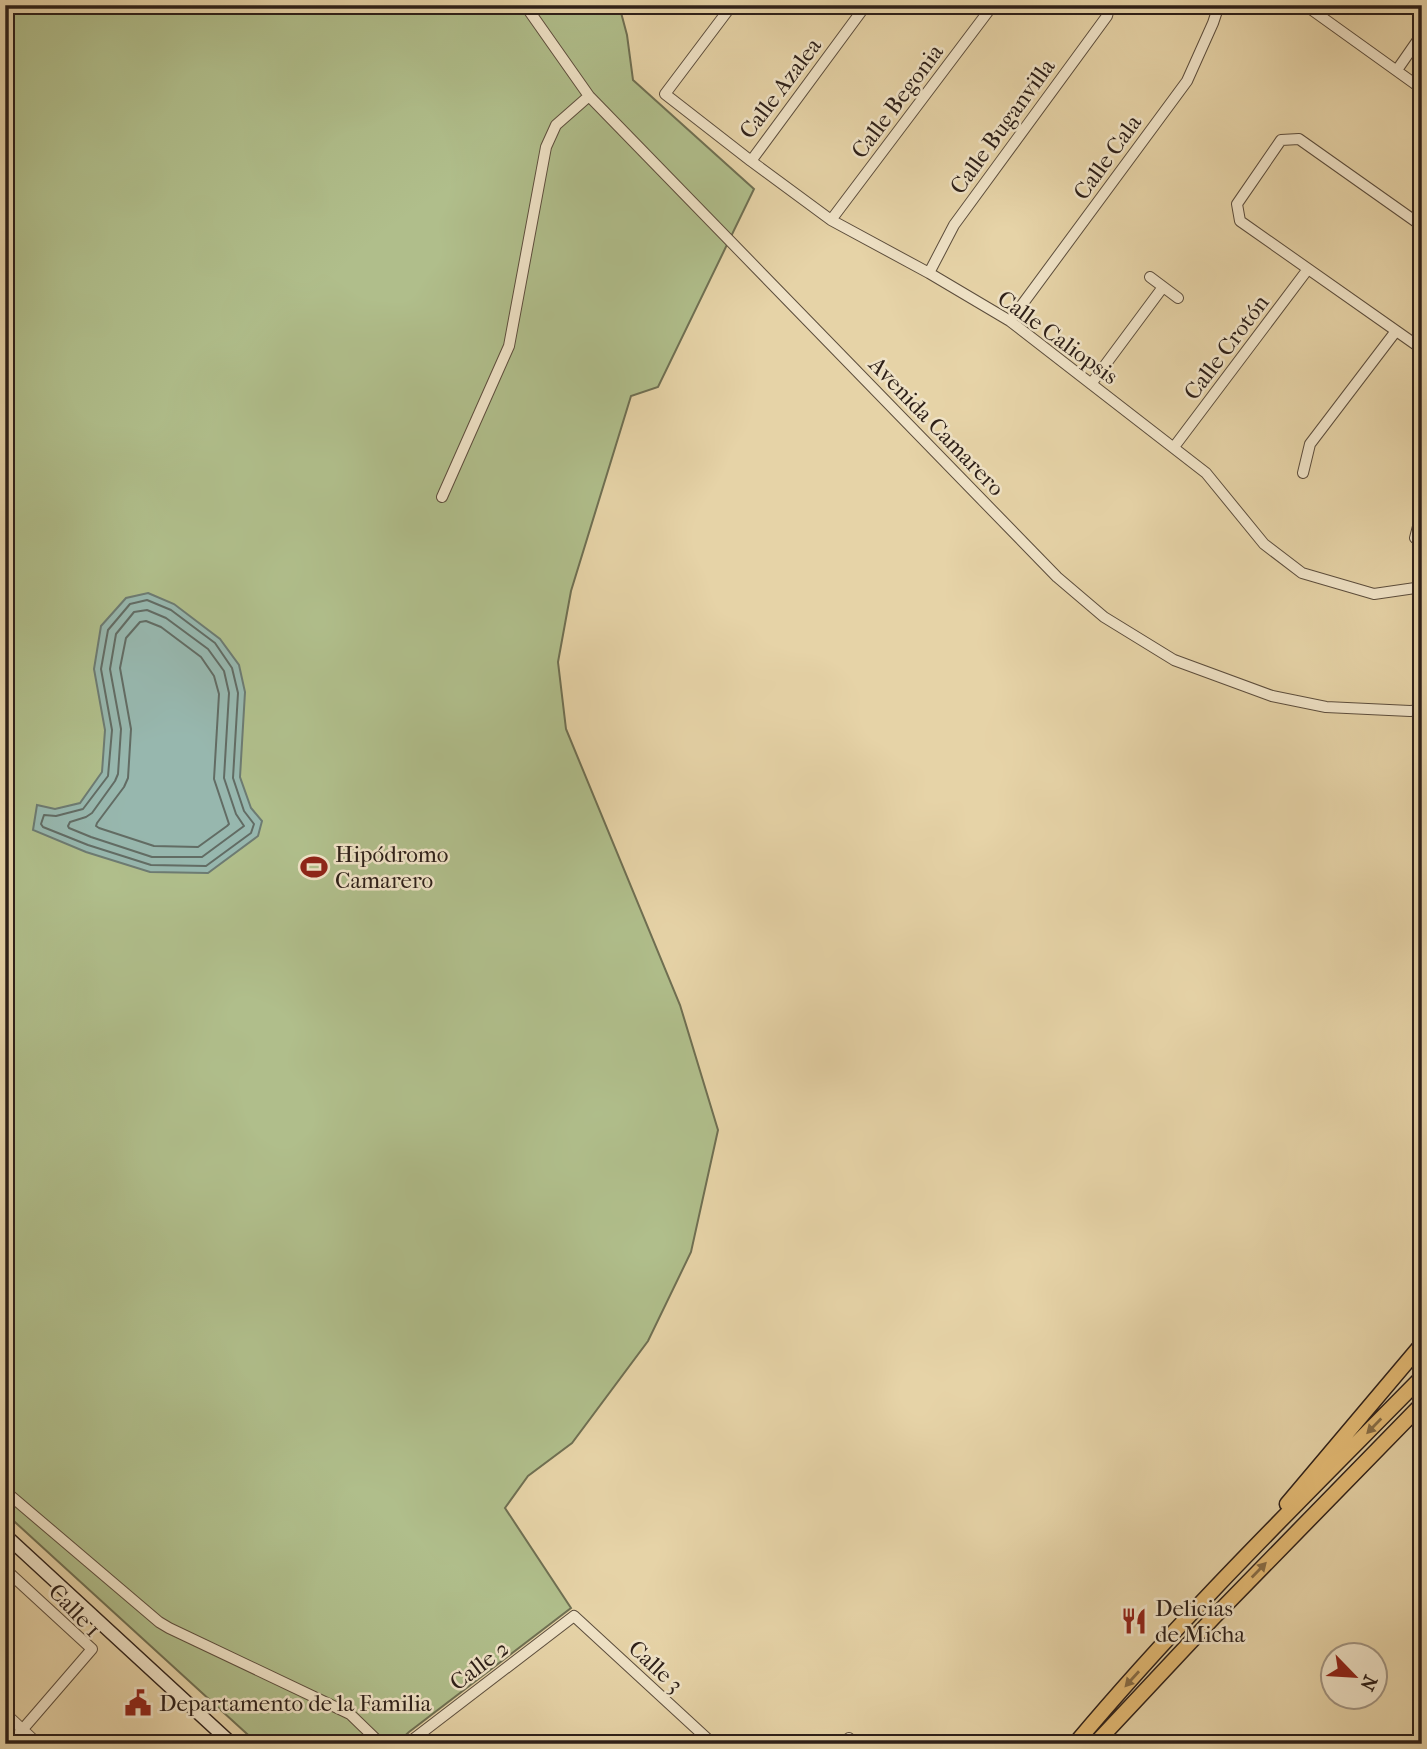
<svg xmlns="http://www.w3.org/2000/svg" width="1427" height="1749" font-family="'IM FELL French Canon',serif">
<style>
.green{fill:#b0be8b;stroke:#6f6f52;stroke-width:2}
.water{fill:#97b7ae;stroke:#6d7b72;stroke-width:2}
.lines{fill:none;stroke-linecap:round;stroke-linejoin:round}
.shore{stroke:#626c64;stroke-width:2}
.street-casing{stroke:#5c4d3c;stroke-width:12}
.secondary-casing{stroke:#2e2019;stroke-width:15}
.primary-casing{stroke:#2e2019;stroke-width:17}
.street{stroke:#efe2c6;stroke-width:10}
.secondary{stroke:#efe2c6;stroke-width:12}
.primary{stroke:#e3ba74;stroke-width:14}
.oneway{fill:#886d46}
.labels{text-anchor:middle;stroke-width:5;stroke-linejoin:round;paint-order:stroke}
.street-label{font-size:23px;fill:#2e2019;stroke:#efe2c6}
.poi-label{font-size:23px;fill:#2e2019;stroke:#efe2c6;text-anchor:start}
</style>
<rect width="100%" height="100%" fill="#e6d3a7"/>
<filter id="stains"><feTurbulence type="fractalNoise" baseFrequency=".00286" numOctaves="4"/><feColorMatrix values="0 0 0 0 .2 0 0 0 0 .09 0 0 0 0 .02 0 0 0 .5 -.17"/></filter>
<radialGradient id="worn" r=".72"><stop offset=".6" stop-color="#630" stop-opacity="0"/><stop offset="1" stop-color="#630" stop-opacity=".3"/></radialGradient>
<path class="green" d="M5 5H619L627 35 633 80 754 189 658 387 631 396 571 591 558 662 566 729 680 1005 718 1130 691 1252 648 1341 572 1443 528 1476 505 1508 571 1608 409 1732 396 1744H258L5 1513Z"/>
<path class="water" d="M148 593 174 604 220 639 239 665 245 692 240 777 251 808 262 821 258 836 208 873 150 872 86 852 33 830 37 805 55 809 80 803 102 772 105 730 94 669 101 626 126 598Z"/>
<g class="lines">
<path class="shore" d="M147 600 171 610 215 643 232 668 238 693 233 778 244 811 254 824 251 833 206 866 151 865 88 845 43 827 41 824 44 815 56 816 83 809 108 776 112 730 101 669 108 630 130 604Z
M147 610 166 618 208 649 224 671 229 693 224 778 236 814 244 826 202 857H152L91 837 69 828 68 826 70 822 86 817 92 813 115 781 118 774 121 729 110 669 116 634 134 612Z
M146 621 161 627 201 657 214 676 219 694 214 779 229 824 227 826 198 847 154 846 99 828 96 826 97 823 124 787 128 778 131 729 120 668 126 638 140 622Z"/>
<g class="street-casing">
<path id="street" d="M525 5 589 96 1057 577 1104 617 1174 660 1272 696 1326 707 1410 711 1422 710
M732 5 665 94 751 161 831 220 929 273 1010 321 1206 473 1264 544 1302 573 1374 594 1422 587
M1305 5 1422 89
M1397 70 1422 34
M751 161 866 5
M831 220 993 5
M1422 226 1299 139 1281 140 1237 204 1240 221 1422 349
M929 273 954 225 1107 16 1110 5
M1150 277 1178 298
M1010 321 1187 81 1213 23 1219 5
M1091 384 1163 287
M1174 447 1308 269
M1303 473 1310 444 1396 331
M442 497 509 346 546 147 556 125 589 96
M1415 538 1422 511
M5 1491 159 1622 169 1628 350 1714 381 1744
M5 1569 92 1649 10 1744
M5 1713 38 1744
M407 1744 574 1616 713 1744
M843 1744 849 1738"/>
</g>
<g class="secondary-casing">
<path id="secondary" d="M5 1535 232 1744"/>
</g>
<g class="primary-casing">
<path id="primary" d="M1287 1504 1422 1344
M1075 1744C1183 1615 1304 1497 1422 1377
M1095 1744 1214 1617 1422 1404"/>
</g>
<use href="#street" class="street"/>
<use href="#secondary" class="secondary"/>
<use href="#primary" class="primary"/>
</g>
<defs><path id="oneway-solid" d="M-6-.8H1V-3.2L6.5 0L1 3.2V.8H-6Z" transform="scale(1.75)"/></defs>
<g class="oneway">
<use href="#oneway-solid" transform="translate(1374 1426) rotate(134)"/>
<use href="#oneway-solid" transform="translate(1259 1570) rotate(-46)"/>
<use href="#oneway-solid" transform="translate(1132 1679) rotate(132)"/>
</g>
<defs>
<g id="stadium-bare" transform="scale(2.1)"><path d="M0-5a6.5 5 0 1 0 0 10a6.5 5 0 1 0 0-10ZM-3.5-1.8h7v3.6h-7Z" fill="#8f2418" stroke="#efe2c6" stroke-width="2.5" paint-order="stroke"/></g>
<g id="restaurant-bare" transform="scale(2.1)"><path d="M-5-6h1v4h1v-4h1v4h1v-4h1v5L-1.5 .5V6h-2V.5L-5-1ZM5-6V6H3V1.5H1.5Q1.5-4 5-6Z" fill="#8f2418" stroke="#efe2c6" stroke-width="2.5" paint-order="stroke"/></g>
<g id="civic-bare" transform="scale(2.1)"><path d="M-.6-6.5H3V-4.5H.6V-3L4-1V1h2V6H-6V1h2V-1L-.6-3ZM-1.2 2.5V6h2.4V2.5Z" fill="#8f2418" stroke="#efe2c6" stroke-width="2.5" paint-order="stroke"/></g>
</defs>
<g fill-rule="evenodd">
<use href="#stadium-bare" x="314" y="867"/>
<use href="#restaurant-bare" x="1134" y="1621"/>
<use href="#civic-bare" x="138" y="1703"/>
</g>
<g class="labels">
<g class="street-label">
<text transform="translate(780 88) rotate(-53)" y="8">Calle Azalea</text>
<text transform="translate(897 101) rotate(-53)" y="8">Calle Begonia</text>
<text transform="translate(1002 126) rotate(-54)" y="8">Calle Buganvilla</text>
<text transform="translate(1107 157) rotate(-54)" y="8">Calle Cala</text>
<text transform="translate(1058 337) rotate(36)" y="8">Calle Caliopsis</text>
<text transform="translate(1226 347) rotate(-53)" y="8">Calle Crotón</text>
<text transform="translate(937 426) rotate(46)" y="8">Avenida Camarero</text>
<text transform="translate(75 1610) rotate(46)" y="8">Calle 1</text>
<text transform="translate(479 1665) rotate(-37)" y="8">Calle 2</text>
<text transform="translate(656 1666) rotate(43)" y="8">Calle 3</text>
</g>
<g class="poi-label">
<text x="335" y="862">Hipódromo<tspan x="335" dy="26">Camarero</tspan></text>
<text x="1155" y="1616">Delicias<tspan x="1155" dy="26">de Micha</tspan></text>
<text x="159" y="1711">Departamento de la Familia</text>
</g>
</g>
<rect width="1427" height="1749" fill="none" stroke="#e6d3a7" stroke-width="28"/>
<rect x="7" y="7" width="1413" height="1735" fill="none" stroke="#2e2019" stroke-width="3.5"/>
<rect x="14" y="14" width="1399" height="1721" fill="none" stroke="#2e2019" stroke-width="2"/>
<g transform="translate(1354 1676) rotate(115)"><circle r="33" fill="#efe2c6" stroke="#a29481" stroke-width="2"/>
<path d="M0-5L12 26L0 18L-12 26Z" fill="#8f2418"/>
<text y="-10" font-size="19" font-weight="bold" text-anchor="middle" fill="#2e2019">N</text>
</g>
<rect width="100%" height="100%" filter="url(#stains)"/>
<rect width="100%" height="100%" fill="url(#worn)"/>
</svg>
